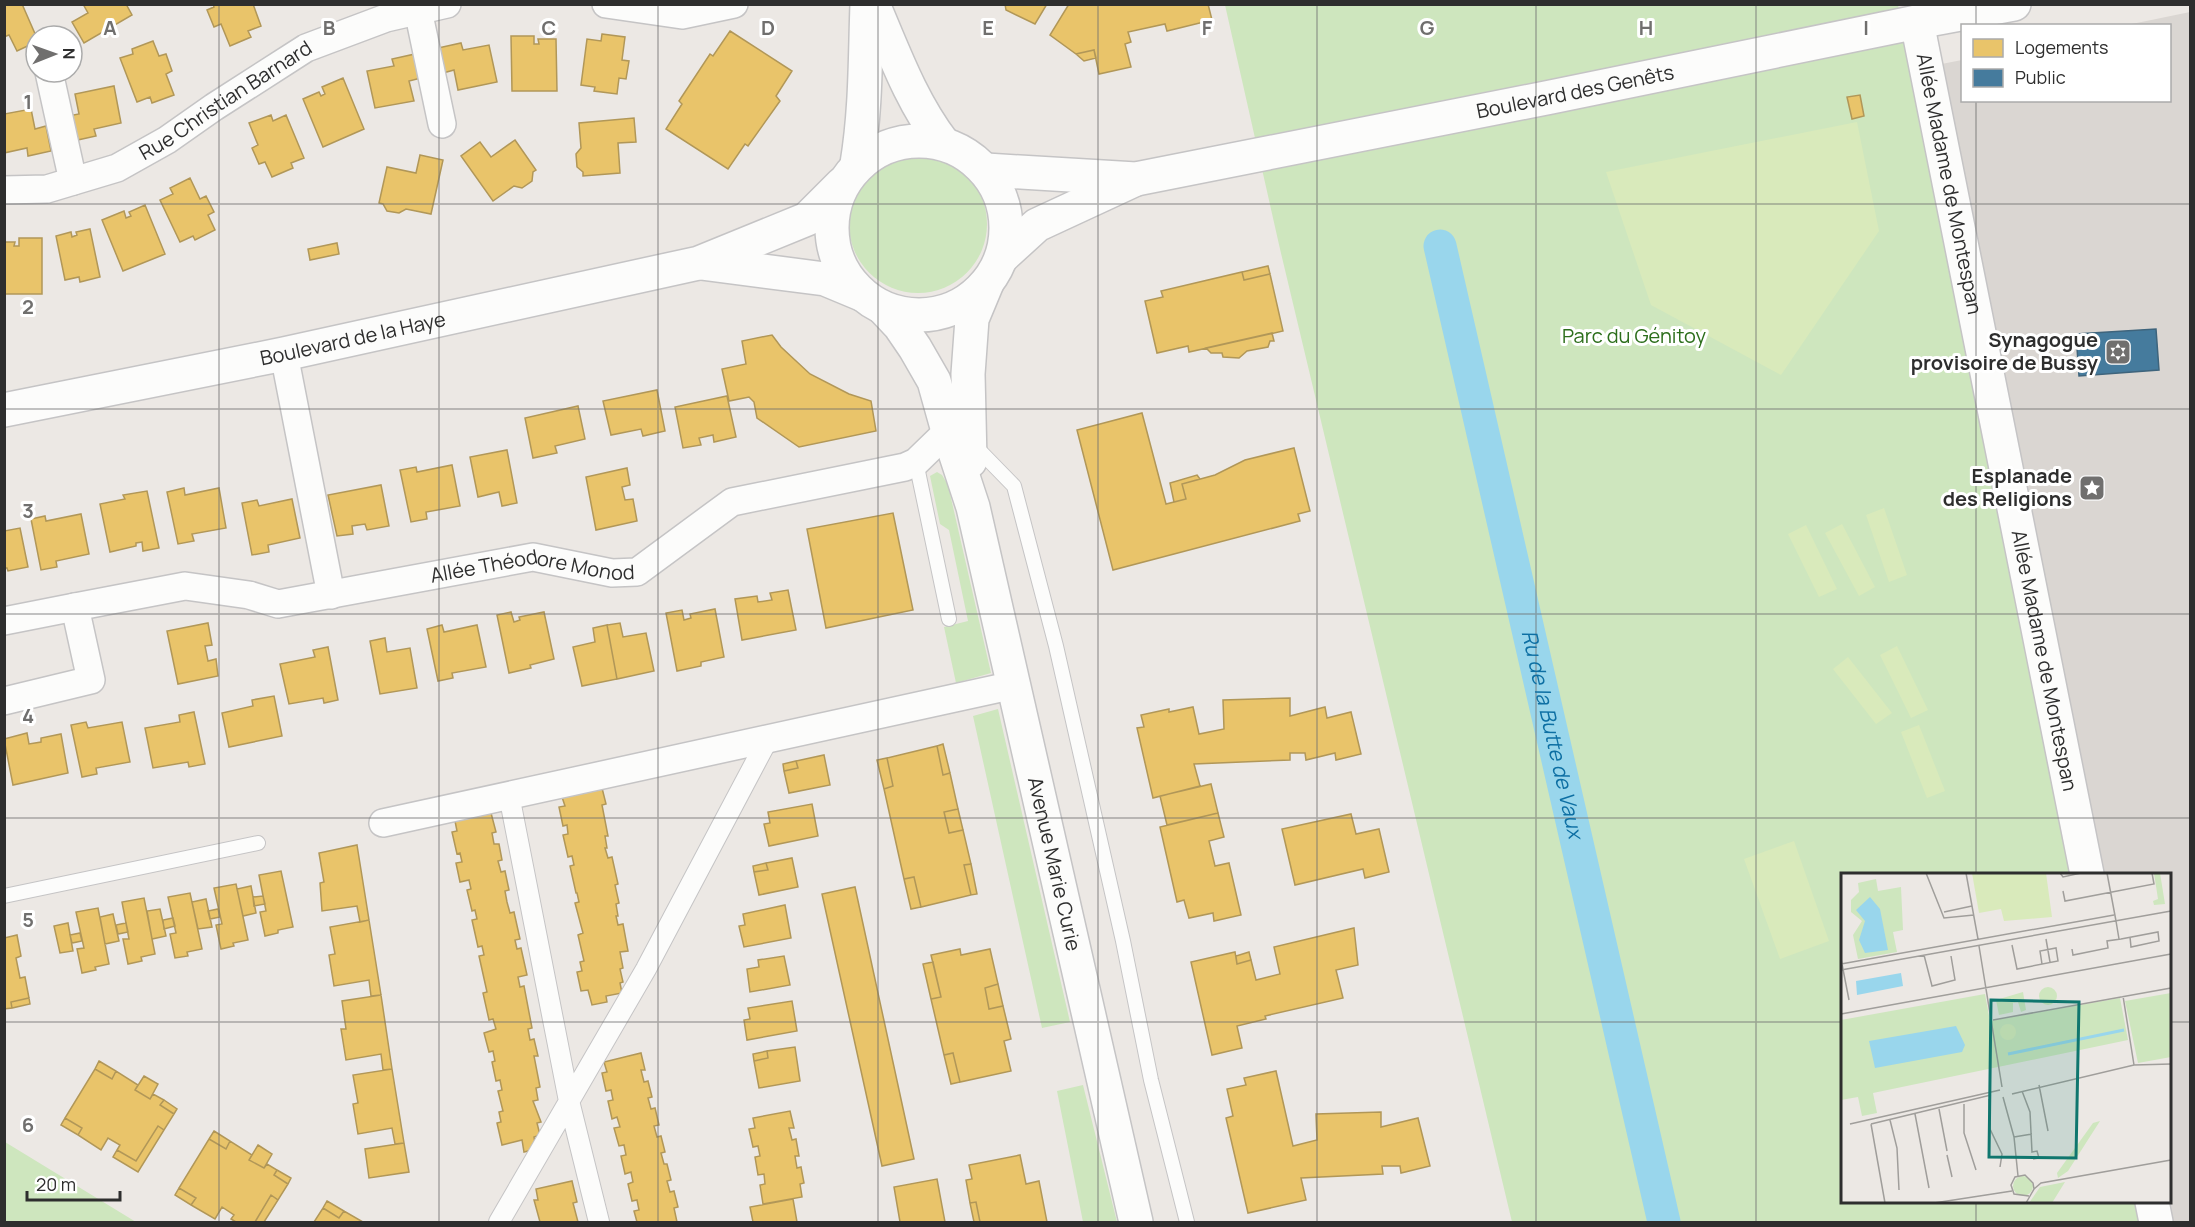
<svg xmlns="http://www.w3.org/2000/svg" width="2195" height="1227" font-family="Manrope,sans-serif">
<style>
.green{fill:#cee6be}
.pitch{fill:#d9eabb}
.plaza{fill:#dad6d2}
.homes{fill:#e9c46a;stroke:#b19758;stroke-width:1.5}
.public{fill:#457b9d;stroke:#3e647c;stroke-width:1.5}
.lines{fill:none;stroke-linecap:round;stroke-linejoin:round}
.canal{stroke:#99d6ec;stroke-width:33}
.service-casing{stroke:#c5c4c5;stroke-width:16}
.pedestrian-casing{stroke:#c5c4c5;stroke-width:22}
.minor-casing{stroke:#c5c4c5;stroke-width:30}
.tertiary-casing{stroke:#c5c4c5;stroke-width:36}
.secondary-casing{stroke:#c5c4c5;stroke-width:36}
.service{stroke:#fcfcfb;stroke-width:14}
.pedestrian{stroke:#fcfcfb;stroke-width:20}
.minor{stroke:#fcfcfb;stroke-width:27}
.tertiary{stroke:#fcfcfb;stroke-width:33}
.secondary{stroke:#fcfcfb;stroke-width:33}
.grid{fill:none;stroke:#706f6e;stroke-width:1.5;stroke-opacity:0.55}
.labels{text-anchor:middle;stroke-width:6;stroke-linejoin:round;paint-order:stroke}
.street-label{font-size:20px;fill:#2e2e2e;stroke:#fff}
.park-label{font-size:20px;fill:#2c6e1b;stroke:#fff}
.poi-label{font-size:20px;font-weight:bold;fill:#2e2e2e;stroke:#fff;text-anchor:end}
.water-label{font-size:21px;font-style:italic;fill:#0d6fa3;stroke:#fff}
.inset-river{fill:none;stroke:#99d6ec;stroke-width:3}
.inset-road{fill:none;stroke:#a09e9b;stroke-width:1.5}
.view{fill:#0f766e;fill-opacity:0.15;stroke:#0f766e;stroke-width:3}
.inset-edge{fill:none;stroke:#2e2e2e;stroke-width:3}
.grid-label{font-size:20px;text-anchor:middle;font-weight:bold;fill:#706f6e;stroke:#fff;stroke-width:6;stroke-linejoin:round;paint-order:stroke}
</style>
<rect width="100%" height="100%" fill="#ece8e4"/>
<path class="green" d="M1225 5H1898L2072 874H1842V1202H2137L2141 1222H1512L1280 249Z
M849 224a69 69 0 1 1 138 0a69 69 0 1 1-138 0Z
M937 472 942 475 948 485 991 673 956 683 944 627 968 621 949 530 940 524 930 476Z
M998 709 1070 1022 1042 1028 973 716Z
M1083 1085 1117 1222H1083L1057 1091Z
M5 1142 136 1222H5Z"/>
<path class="pitch" d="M1857 122 1879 231 1781 375 1651 305 1606 172Z
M1884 508 1907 575 1889 582 1866 515Z
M1842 524 1875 587 1859 596 1825 533Z
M1806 525 1837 589 1819 597 1788 534Z
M1897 646 1928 710 1911 718 1880 655Z
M1848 657 1892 713 1876 724 1833 669Z
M1919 725 1945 791 1927 798 1901 732Z
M1794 841 1829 941 1780 959 1744 859Z"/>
<path class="plaza" d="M2190 12V1222H2141L2137 1202H2170V874H2072L1911 70 1962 60V100H2170V26L2127 25Z"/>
<path class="homes" d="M4 4H22L36 36V42L17 51 9 35 4 37Z
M83 4H126L132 15 84 43 72 22 88 13Z
M213 4H253L261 26 248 31 251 37 230 46 221 24 214 27 207 10 214 7Z
M1005 4H1047L1035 24 1006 10Z
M1069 4H1208L1212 20 1167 31 1165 24 1128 32 1131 42 1125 44 1131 67 1099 74 1094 50 1076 54 1050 35Z
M730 31 792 71 776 96 780 101 748 146 745 144 728 169 666 129 682 104 679 101 710 54 713 56Z
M602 34 625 37 622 60 629 61 626 79 619 78 617 94 594 91 595 87 581 85 587 39 601 41Z
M511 36H534V44H539L538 39H556L557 91H512Z
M153 41 159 56 166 54 172 71 166 74 174 95 152 103 150 97 137 102 120 58 133 54 132 49Z
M461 43 463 50 489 45 497 82 458 90 454 70 443 73 438 48Z
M1094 50 1096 58 1084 61 1076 54Z
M415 54 421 78 409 81 414 101 375 108 367 71 394 66 392 59Z
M343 78 364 129 323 147 303 99 319 92 321 96 325 94 322 87Z
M114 86 121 123 94 129 96 136 73 141 68 116 79 114 75 94Z
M1860 95 1864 116 1852 119 1847 97Z
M31 109 35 129 46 126 51 151 28 156 27 148 4 153V114Z
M271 115 273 121 286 115 304 158 291 163 293 168 272 177 265 162 259 164 252 148 258 145 249 123Z
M634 118 636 142 618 143 620 173 583 176V172L577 167 576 154 581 148 579 123Z
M515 140 536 170 533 172 532 181 522 188 514 186 493 201 461 156 480 142 491 157Z
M420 155 443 160 431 214 406 209 399 213 387 211 383 204 379 203 387 167 416 173Z
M190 178 200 199 206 196 214 212 208 215 215 230 195 240 193 236 180 242 160 200 173 194 170 188Z
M145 205 165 254 123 271 102 220 124 211 126 218 131 216 129 212Z
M90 229 100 277 80 282 79 277 65 280 56 236 71 232 72 237 77 235 76 232Z
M19 238H42V294H4V242H15L14 246H19Z
M337 243 339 254 310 260 308 249Z
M1268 266 1270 274 1244 280 1242 272Z
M1242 272 1244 280 1270 274 1283 331 1189 352 1188 346 1157 353 1145 301 1163 297 1161 291Z
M1272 333 1274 341H1270L1268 347 1247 351 1239 358 1223 357 1222 353H1211L1206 348Z
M772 335 781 347 810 374 849 394 871 401 876 431 799 447 757 418 754 402 749 397 729 401 722 369 746 364 742 341Z
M657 390 665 431 643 436 641 429 611 435 603 401Z
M727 396 736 437 714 442 713 435 699 438 701 445 683 448 675 407Z
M578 406 585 439 555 446 557 453 533 458 525 418Z
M1142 413 1166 504 1186 499 1182 484 1215 475 1245 460 1294 448 1310 511 1298 514 1300 521 1113 570 1077 430Z
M507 450 517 503 502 506 499 492 478 497 470 457Z
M452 465 460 506 426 512 427 519 411 522 400 470 416 467 417 472Z
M627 468 630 485 622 487 625 500 633 499 637 521 596 530 586 477Z
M1197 475 1200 479 1182 484 1186 499 1174 502 1170 483Z
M381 485 389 526 367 530 365 524 352 526 353 534 337 536 328 495Z
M184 488 185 495 219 488 226 528 192 534 194 541 178 544 167 492Z
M147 491 159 548 143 551 142 542 136 543V546L110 552 100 504 125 499 123 495Z
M292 499 300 538 268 545 269 552 252 555 242 503 257 500 259 506Z
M893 513 913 610 826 628 807 529Z
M81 514 89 554 56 561 57 567 41 570 31 519 45 516 46 521Z
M20 528 28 567 8 571 7 568H4V531Z
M788 590 796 630 742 640 735 599 757 596 758 602 772 600 770 593Z
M715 609 724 657 701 662V666L677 671 666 613 682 610 684 620 691 618 690 614Z
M511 612 514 622 520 620 519 617 544 612 554 659 530 665 531 668 509 673 497 615Z
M208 623 212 645 205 646 208 661 216 659 218 676 178 684 167 631Z
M620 623 623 637 646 633 654 671 617 679 607 625Z
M442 625 444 632 477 625 486 667 452 673 453 678 438 681 427 629Z
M607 625 617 679 582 686 573 647 595 642 593 628Z
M385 638 387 652 410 648 417 688 380 694 370 641Z
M328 647 338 700 324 703 323 698 289 704 280 664 315 657 313 650Z
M274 696 282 736 229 747 222 713 253 706 252 700Z
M1290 698V716L1325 707 1327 718 1351 712 1361 754 1336 760 1335 753 1306 760 1305 753H1290V760L1194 764 1200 786 1153 798 1137 728 1144 727 1141 715 1169 709V712L1193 707 1199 734 1224 729 1223 700Z
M194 712 205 764 189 767 188 762 153 768 145 728 180 722 179 715Z
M86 722 88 728 122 722 130 762 96 768 97 774 82 777 71 725Z
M27 733 29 744 41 742V738L61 734 68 773 13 785 4 739Z
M943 744 950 773 943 775 937 746Z
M937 746 943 775 950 773 958 809 944 812 949 833 963 830 971 864 964 865 971 895 921 907 914 877 904 879 884 789 893 786 887 758Z
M824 755 830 785 789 793 784 771 798 768 796 761Z
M887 758 893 786 884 789 877 760Z
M796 761 798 768 784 771 783 764Z
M1211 784 1218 813 1167 825 1160 796Z
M602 788 606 804 602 805 608 836H605L607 848H605L608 858 612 857 618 884 615 885 619 903 616 904 618 916H616L618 925 623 924 628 951 620 952 623 968 620 969 623 982 620 983 622 993 606 996 607 1002 592 1005 588 990 581 991 577 972 582 971 580 962 584 961 578 935 583 933 575 903 579 902 577 893H576L570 866 574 865 572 856 568 857 563 835 568 834 567 825 563 826 559 807 565 806 562 797Z
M812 804 818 836 769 846 764 824 770 823 768 812Z
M958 809 963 830 949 833 944 812Z
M491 813 496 832 492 833 494 844H499L502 860 498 861 501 872 505 871 509 890 505 891 507 902 510 913 514 912 520 939 515 940 517 949 521 948 527 975 518 977 520 987 524 986 532 1028 528 1029 530 1040 534 1039 538 1056H534L540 1087 536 1088 538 1100 533 1101 541 1122 537 1123 540 1135 534 1137 536 1149 524 1152 522 1140 502 1145 497 1123 501 1122 499 1112 503 1111 498 1091 502 1090 500 1080 496 1081 492 1062 495 1061 493 1051 489 1052 484 1033 496 1029 493 1019 489 1020 483 993 487 992 479 956 484 955 482 946 478 947 472 920 477 919 475 910 472 911 467 890 471 889 469 880 460 882 456 863 462 862 460 853 457 854 452 832 457 831 455 821Z
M1218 813 1224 837 1209 841 1215 866 1229 863 1241 915 1214 921 1213 913 1189 918 1184 900 1177 902 1160 827Z
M1351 814 1356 834 1379 829 1389 872 1365 878 1363 869 1295 885 1282 829Z
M357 845 369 920 360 922 357 906 322 911 320 883 324 882 319 853Z
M792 858 798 887 759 895 754 872 768 870 766 863Z
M766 863 768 870 754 872 753 866Z
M971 864 977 894 971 895 964 865Z
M281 871 293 927 278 930V933L265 936 260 912 266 911 259 875Z
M914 877 921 907 911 909 904 879Z
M236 884 248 940 233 943 234 946 221 949 216 925 222 924 214 888Z
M251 886 256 913 243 916 237 889Z
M855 887 914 1159 882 1166 822 894Z
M190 893 202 949 187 952 188 956 175 958 170 934 176 933 168 897Z
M263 896 265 904 254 906 253 897Z
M144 898 155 954 141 957 142 961 128 964 123 939H129L122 902Z
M206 899 212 927 198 929 192 902Z
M785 905 791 938 744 947 739 926 745 925 743 914Z
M98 908 109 964 95 967 96 970 82 973 77 949 84 948 76 912Z
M160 909 166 936 152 939 147 911Z
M218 909 220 917 210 919 208 911Z
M113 914 119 941 105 944 100 917Z
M173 918 175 926 164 929 163 920Z
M369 920 381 995 371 996 369 980 334 986 329 955 335 954 330 927Z
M68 923 73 951 60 953 54 926Z
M126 923 128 932 118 934 116 925Z
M1354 928 1358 965 1336 970 1343 998 1265 1016 1266 1019 1237 1026 1242 1048 1212 1055 1191 962 1235 952 1237 964 1251 960 1256 980 1280 974 1274 947Z
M80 933 82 941 72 943 70 935Z
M17 935 21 956 16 958 20 978 25 977 29 998 11 1002 12 1008 4 1009V938Z
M960 949 961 955 990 949 998 984 985 988 989 1009 1003 1006 1011 1039 1004 1041 1011 1071 960 1082 953 1053 944 1055 931 999 941 997 931 955Z
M1249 952 1251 960 1237 964 1236 956Z
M784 956 790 985 750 992 747 969 759 967 758 960Z
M933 962 941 997 931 999 923 964Z
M998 984 1003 1006 989 1009 985 988Z
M381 995 392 1069 383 1070 381 1054 346 1060 341 1029H346L342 1001Z
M29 998 30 1004 12 1008 11 1002Z
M792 1001 797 1031 747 1040 744 1020 750 1019 748 1008Z
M795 1047 800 1081 759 1088 754 1061 768 1058 767 1051Z
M767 1051 768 1058 754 1061 753 1054Z
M641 1053 645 1070H641L644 1082 648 1081 652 1097 648 1098 651 1109 655 1108 659 1125 654 1126 657 1137 661 1136 665 1152 661 1153 664 1164H667L671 1180 667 1181 670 1192 674 1191 678 1207 674 1208 677 1222H637L634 1211 639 1210 637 1200 632 1201 628 1184 633 1182 631 1172 625 1174 621 1156 626 1155 624 1145 619 1146 614 1128 620 1127 617 1117 612 1119 608 1101 613 1100 611 1090 606 1091 602 1073 607 1072 604 1062Z
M953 1053 960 1082 951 1084 944 1055Z
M99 1061 116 1071 112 1079 95 1069Z
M95 1069 112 1079 116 1071 138 1085 135 1090 150 1099 153 1094 164 1100 160 1105 174 1114 164 1130 158 1126 136 1161 117 1150 120 1145 108 1138 101 1150 78 1135 82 1128 65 1118Z
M392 1069 404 1143 395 1144 392 1128 358 1134 353 1104 358 1103 353 1075Z
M1276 1071 1293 1146 1317 1140 1316 1114 1381 1112V1127L1418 1118 1430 1166 1401 1173 1400 1166H1382L1383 1174 1301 1178 1306 1200 1248 1213 1226 1118 1233 1116 1227 1089 1246 1085 1244 1078Z
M144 1076 158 1084 150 1099 135 1090Z
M164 1100 177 1109 174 1114 160 1105Z
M790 1111 794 1128H789L792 1140 796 1139 799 1156H795L797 1168 801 1167 804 1183 800 1184 802 1197 763 1204 760 1185 765 1184 764 1174 758 1175 755 1157 760 1156 758 1146 753 1147 749 1129 755 1128 753 1118Z
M65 1118 82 1128 78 1135 61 1125Z
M158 1126 164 1130 138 1172 113 1157 117 1150 136 1161Z
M214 1131 230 1141 226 1149 209 1139Z
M209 1139 226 1149 230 1141 252 1155 249 1160 264 1168 267 1164 277 1170 274 1175 288 1184 278 1200 271 1195 255 1222H236L231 1219 234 1215 222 1207 215 1219 191 1205 196 1198 179 1188Z
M404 1143 409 1172 369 1178 365 1149Z
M258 1145 272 1154 264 1168 249 1160Z
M1020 1155 1026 1184 1039 1181 1047 1222H980L976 1202 970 1203 966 1180 972 1179 969 1165Z
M277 1170 291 1178 288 1184 274 1175Z
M937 1179 945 1222H900L894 1187Z
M572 1181 577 1202 573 1203 578 1222H540L534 1200H538L536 1189Z
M179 1188 196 1198 191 1205 175 1195Z
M271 1195 278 1200 264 1222H255Z
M793 1199 797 1222H753L750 1207Z
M327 1201 344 1211 339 1218 323 1208Z
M976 1202 980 1222H974L970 1203Z
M323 1208 339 1218 344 1211 363 1222H314Z"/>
<path class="public" d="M2156 329 2159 370 2079 376 2076 334Z"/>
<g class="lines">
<path class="canal" id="s1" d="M1440 246 1664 1222"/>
<g class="service-casing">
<path id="service" d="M974 445 1014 486 1056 646 1123 941 1151 1080 1187 1222
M916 462 949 619
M4 896 258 843"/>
</g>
<g class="pedestrian-casing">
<path id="pedestrian" d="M509 795 569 1101 599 1222
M499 1222 646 969 769 737"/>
</g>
<g class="minor-casing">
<g id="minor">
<path d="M606 4 682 15 734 4"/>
<path d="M418 10 442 124"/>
<path d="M49 72 73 181"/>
<path id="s2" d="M4 190 47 189 117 168 167 140 214 107 306 48 386 18 447 4"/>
<path d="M284 354 331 595"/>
<path d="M4 621 75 607"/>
<path id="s3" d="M4 701 91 680 75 607 185 586 249 595 278 604 533 557 612 573 637 572 732 502 905 467 916 462 948 431"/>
<path d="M383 823 1014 685"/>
</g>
</g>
<g class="tertiary-casing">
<g id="tertiary">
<path id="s4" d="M1917 22 2087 874"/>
<path id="s5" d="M986 170 1136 179 1551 97 1917 22 2014 4"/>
<path d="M1002 257 1037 225 1134 180"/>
<path d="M701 263 825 279 861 294"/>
<path id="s6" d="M4 410 284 354 699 263 807 219 842 184"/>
<path d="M2152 1202 2156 1222"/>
</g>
</g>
<g class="secondary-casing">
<g id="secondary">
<path d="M873 4C894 53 911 101 943 143"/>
<circle cx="919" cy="228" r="87"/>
<path d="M857 164C866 109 865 60 867 4"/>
<path id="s7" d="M884 309 900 326 915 348 934 381 948 431 973 507 1136 1222"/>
<path d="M970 461 968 374 972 319 987 283"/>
</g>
</g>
<use href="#service" class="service"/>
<use href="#pedestrian" class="pedestrian"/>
<use href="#minor" class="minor"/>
<use href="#tertiary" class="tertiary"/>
<use href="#secondary" class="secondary"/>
</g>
<path class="grid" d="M219 4V1222M439 4V1222M658 4V1222M878 4V1222M1098 4V1222M1317 4V1222M1536 4V1222M1756 4V1222M1976 4V26M1976 100V874M4 204H2190M4 409H2190M4 614H2190M4 818H2190M4 1022H1842M2170 1022H2190M1976 1202V1222"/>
<defs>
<g id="synagogue-square" transform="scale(1.35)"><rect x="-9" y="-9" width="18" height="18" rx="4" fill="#706f6e" stroke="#fff"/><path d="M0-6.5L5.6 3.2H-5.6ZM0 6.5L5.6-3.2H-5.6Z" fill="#fff"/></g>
<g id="sight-square" transform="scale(1.35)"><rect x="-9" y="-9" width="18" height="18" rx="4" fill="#706f6e" stroke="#fff"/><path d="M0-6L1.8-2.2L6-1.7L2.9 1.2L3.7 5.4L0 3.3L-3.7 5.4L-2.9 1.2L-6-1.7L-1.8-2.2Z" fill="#fff"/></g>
</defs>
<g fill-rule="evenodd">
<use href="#synagogue-square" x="2118" y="352"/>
<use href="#sight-square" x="2092" y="488"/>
</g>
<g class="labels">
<g class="street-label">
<text dy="7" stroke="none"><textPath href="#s5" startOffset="598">Boulevard des Genêts</textPath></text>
<text dy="7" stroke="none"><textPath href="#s2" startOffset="244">Rue Christian Barnard</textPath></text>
<text dy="7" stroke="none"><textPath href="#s4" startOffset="165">Allée Madame de Montespan</textPath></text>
<text dy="7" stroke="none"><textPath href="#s6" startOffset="356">Boulevard de la Haye</textPath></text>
<text dy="7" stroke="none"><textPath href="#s3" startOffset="630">Allée Théodore Monod</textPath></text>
<text dy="7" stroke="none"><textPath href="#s4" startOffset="651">Allée Madame de Montespan</textPath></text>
<text dy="7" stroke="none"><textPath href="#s7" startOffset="586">Avenue Marie Curie</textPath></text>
</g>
<g class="park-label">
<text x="1634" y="343">Parc du Génitoy</text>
</g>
<g class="poi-label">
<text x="2098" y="347">Synagogue<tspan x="2098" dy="23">provisoire de Bussy</tspan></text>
<text x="2072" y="483">Esplanade<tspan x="2072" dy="23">des Religions</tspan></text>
</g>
<g class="water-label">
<text dy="7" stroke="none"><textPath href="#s1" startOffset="501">Ru de la Butte de Vaux</textPath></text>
</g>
</g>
<g transform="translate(1841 873)">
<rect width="330" height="330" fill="#ece8e4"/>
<path d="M313 0H319L324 31 313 32 312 28 317 26ZM35 6 37 18 60 14 62 57 52 59 56 79 17 86 12 62 21 48 10 39V27L18 19 17 10ZM198 123a9 9 0 1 1 18 0a9 9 0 1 1-18 0ZM182 119 185 137 180 139 177 129 172 130V139L158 142 155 127ZM330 120V184L297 190 284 128ZM144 121 149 148 279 125 287 167 32 220 36 240 21 243 17 224 0 227V147ZM259 248 227 298 217 305 216 300 252 250ZM172 313a10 10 0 1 1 20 0a10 10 0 1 1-20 0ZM224 309 211 330H188L199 314Z" fill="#cee6be"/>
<path d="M131 0H205L211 44 163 48 160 36 138 40ZM159 159a8 8 0 1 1 16 0a8 8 0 1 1-16 0Z" fill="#d9eabb"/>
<path d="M29 24 39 36 47 77 24 80 18 67 24 48 15 37ZM60 100 62 113 16 122 15 108ZM115 153 124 172 121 179 34 195 28 168Z" fill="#99d6ec"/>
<path class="inset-river" d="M167 181 283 157"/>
<path class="inset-road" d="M85 0 103 45 133 42M125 0 137 66M219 0 222 4 240 0M266 0 275 48M222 18 224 28 313 11 311 0M103 39 131 33M275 48 278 66M205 66 209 89M171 72 176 96 217 88 215 75 199 78 201 91M138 73 161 214M231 76 232 82 267 75 266 68 280 66 317 59 318 68 290 74 289 64M83 82 91 113 114 107 110 83M0 86 8 127M0 91 273 42M0 97 330 38M282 123 293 192M0 141 330 81M152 147 330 115M198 212 207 258M181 218 189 239 191 279 196 278 198 285 192 286M171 221 293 192 330 191M162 224 173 264 177 303M148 226 149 256 161 281 159 294M123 231V260L135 297M98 236 106 278M74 241 88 315M49 247 56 275 58 317M9 251 159 217M30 251 150 222M30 251 44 330M173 264 191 261M106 282 111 304M193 316 200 310 330 287M93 330 171 318M185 330 193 316 192 310 184 302 174 304 170 312 173 321 188 323"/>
<path class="view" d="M150 127 238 129 235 285 148 284Z"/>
<rect width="330" height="330" class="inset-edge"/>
</g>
<g class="grid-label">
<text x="110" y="35">A</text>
<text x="329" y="35">B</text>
<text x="549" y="35">C</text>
<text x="768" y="35">D</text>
<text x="988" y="35">E</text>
<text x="1207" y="35">F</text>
<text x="1427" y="35">G</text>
<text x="1646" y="35">H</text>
<text x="1866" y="35">I</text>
<text x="28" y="109">1</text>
<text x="28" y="314">2</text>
<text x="28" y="518">3</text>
<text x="28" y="723">4</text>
<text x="28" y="927">5</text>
<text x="28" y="1132">6</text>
</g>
<rect width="2195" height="1227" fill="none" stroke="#2e2e2e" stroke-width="12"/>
<rect x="1961" y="24" width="210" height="78" fill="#ffffff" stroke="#ababab" stroke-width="1.5"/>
<rect x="1973" y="39" width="30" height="18" fill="#e9c46a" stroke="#ababab" stroke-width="1.5"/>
<text x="2015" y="54" font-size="18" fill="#2e2e2e">Logements</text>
<rect x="1973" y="69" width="30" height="18" fill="#457b9d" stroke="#ababab" stroke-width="1.5"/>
<text x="2015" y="84" font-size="18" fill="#2e2e2e">Public</text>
<g transform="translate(54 54) rotate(89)"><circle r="28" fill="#ffffff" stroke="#ababab" stroke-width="1.5"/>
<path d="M0-4.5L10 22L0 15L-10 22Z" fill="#706f6e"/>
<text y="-9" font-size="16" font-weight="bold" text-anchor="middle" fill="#2e2e2e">N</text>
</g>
<path d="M27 1191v9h93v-9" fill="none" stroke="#2e2e2e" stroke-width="3"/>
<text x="36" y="1191" font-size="18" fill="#2e2e2e" stroke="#ffffff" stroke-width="4.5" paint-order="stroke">20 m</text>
</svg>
